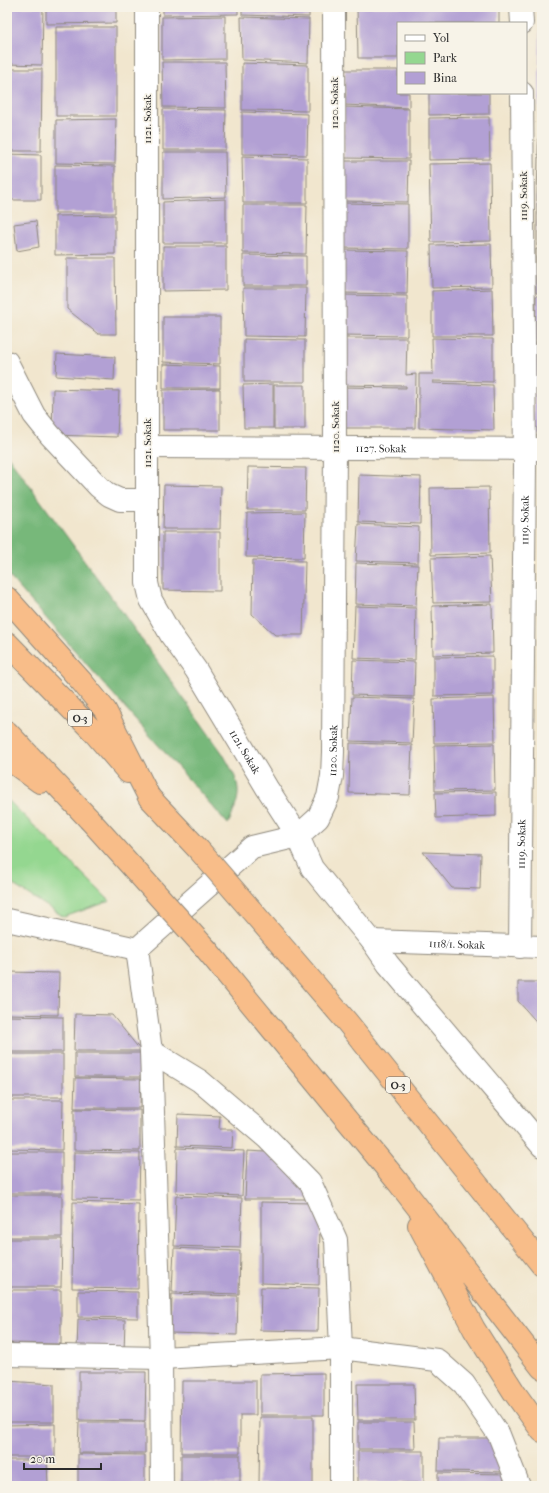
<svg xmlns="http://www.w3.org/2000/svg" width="549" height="1493" font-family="'IM FELL French Canon',serif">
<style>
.green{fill:#94d790;stroke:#60815e}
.forest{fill:#77b87a;stroke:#517252}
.building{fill:#b2a0d4}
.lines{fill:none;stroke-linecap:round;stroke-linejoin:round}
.minor-casing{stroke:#8e887c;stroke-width:24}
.highway-casing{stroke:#8e887c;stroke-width:24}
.minor{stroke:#fff;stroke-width:22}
.highway{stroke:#f8bd89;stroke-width:22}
.highway-bridge-casing{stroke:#8e887c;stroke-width:24;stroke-linecap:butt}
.highway-bridge{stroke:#f8bd89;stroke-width:22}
.labels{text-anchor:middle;stroke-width:3;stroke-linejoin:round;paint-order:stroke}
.shield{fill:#f7f3e8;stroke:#686764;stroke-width:1}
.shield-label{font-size:10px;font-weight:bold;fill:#2b2b2b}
.street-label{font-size:11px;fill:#2b2b2b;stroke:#f7f3e8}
</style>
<rect width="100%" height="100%" fill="#f7f3e8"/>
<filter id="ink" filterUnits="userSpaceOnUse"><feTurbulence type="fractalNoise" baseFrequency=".025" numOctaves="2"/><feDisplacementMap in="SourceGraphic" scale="8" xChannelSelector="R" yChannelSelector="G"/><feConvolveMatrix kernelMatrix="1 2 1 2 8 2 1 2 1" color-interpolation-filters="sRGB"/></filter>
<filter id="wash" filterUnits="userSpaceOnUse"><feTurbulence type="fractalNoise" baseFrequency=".012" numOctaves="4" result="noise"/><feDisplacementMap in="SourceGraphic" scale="16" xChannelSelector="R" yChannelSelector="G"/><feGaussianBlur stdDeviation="0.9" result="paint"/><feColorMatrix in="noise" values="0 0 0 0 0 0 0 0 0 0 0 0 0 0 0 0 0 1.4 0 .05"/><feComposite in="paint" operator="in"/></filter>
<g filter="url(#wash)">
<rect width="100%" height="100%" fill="#f1e6ce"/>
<path class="green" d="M7 799 110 901 64 917 7 881Z"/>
<path class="forest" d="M7 455 120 609 223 754C240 784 244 791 228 824L7 574Z"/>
<g id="blocks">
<path class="building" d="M7 7H43L42 65 7 64Z
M46 7H116V23L46 24Z
M163 7H238V14L163 15Z
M242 7H309V17L242 15Z
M357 7H499V23H398V58H358Z
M540 7H542V18H540Z
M225 16V59L162 60V17Z
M241 17 309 19 308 63 242 60Z
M540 20H542V64H539Z
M56 27H116V116H56Z
M162 62H225L226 108 163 107Z
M242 63 308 65V111L242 110Z
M539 67H542V110H539Z
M7 69H42L41 151H7Z
M345 70H398V93H409V108L345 105Z
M429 93H489V114L429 115Z
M344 107 409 109V159L344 158Z
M163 109 226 110 225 150H163Z
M242 112 308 114 307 155 242 154Z
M539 112H542V155H538Z
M489 117 490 159 429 160V118Z
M116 119 115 164 56 163V120Z
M163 152H225L226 197 163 199Z
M7 154 41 155V200H7Z
M242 156 307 158V203H243Z
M538 157H542V201H537Z
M344 161H409L408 202 343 201Z
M490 163 491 241 431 242 429 164Z
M55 165 115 166V213H55Z
M226 199V243H163V202Z
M343 203 408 204V249L343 248Z
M537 203H542V247L537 246Z
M243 205H307L306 254 243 253Z
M115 215V254L55 255V216Z
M36 221 39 247 17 251 14 224Z
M491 244 492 287 432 288 431 245Z
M163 246H226V290L163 291Z
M536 249H542V293H536Z
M343 250 408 251 407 294 342 293Z
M243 255 306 256V286H243Z
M67 258H115L116 334H98L67 309Z
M243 288H306L305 337 244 336Z
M492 289 493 336H432V291Z
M342 295 407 296V336L342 335Z
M536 296H542V342H535Z
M163 317H220V364L163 362Z
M341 338H407L406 375 416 374 415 428H341V387L406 388V386L341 385Z
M432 338 493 339V382L433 381V383L493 385 494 430 419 428V374H433Z
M244 339 305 340V382H244Z
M535 344H542V390H534Z
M57 354 115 357 114 380 56 376Z
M163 364 220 366V388H163Z
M273 384V428H244L243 385Z
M274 385H305V429H274Z
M53 389 119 391 117 437 52 435Z
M220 389V430H163V390Z
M534 393H542V435H534Z
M248 467 306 468 305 510H247Z
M359 475 421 477 420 524 358 522Z
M164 485 221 486 220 529H163Z
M489 487 490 553 431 555 430 488Z
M305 512 304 558 246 557 247 513Z
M358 524 419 527 418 563 356 561Z
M163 532H220V591L163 590Z
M490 556 492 602 433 603 431 558Z
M253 560 305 561 303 635H275L252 614Z
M356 563 418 565 416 606 355 604Z
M492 604 493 653 433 655 432 606Z
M355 606 416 608 415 660 353 658Z
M493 656V695L434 696V657Z
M353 660 415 662 414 697 352 695Z
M352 697 414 699 412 743 350 741Z
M494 697 495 742 434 743 433 699Z
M350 743 412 745 410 795 349 793Z
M494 744 495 790 435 791 434 745Z
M496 792V816L436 818 435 793Z
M423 852 481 854 480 889 452 888Z
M7 972 59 973 58 1015 7 1014Z
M518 982H542V1028L518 1001Z
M75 1014 112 1015 141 1051H74Z
M7 1016 63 1017V1052H7Z
M75 1053H141V1077H75Z
M7 1054H63V1097H7Z
M75 1078 141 1079 140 1108H74Z
M7 1100H63L62 1150 7 1149Z
M74 1109 140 1110V1151L74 1150Z
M178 1114 220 1116 219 1129H233L232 1148 177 1146Z
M177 1148 244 1151 242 1196 176 1193Z
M247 1151 265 1152 302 1182 310 1199H245Z
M7 1152H62V1193H7Z
M74 1152 140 1153 139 1200 73 1199Z
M7 1195H62V1237H7Z
M176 1196 242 1198 240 1248 174 1246Z
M73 1202 139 1204 138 1289 72 1288Z
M261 1202 312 1203 320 1222 319 1285 261 1283Z
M7 1239H62L61 1287H7Z
M174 1248 240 1251 239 1294 172 1292Z
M261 1287 319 1288 318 1331 260 1330Z
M7 1290H61V1344L7 1343Z
M78 1291 138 1292V1318L78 1317Z
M172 1294 238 1296 237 1335 171 1333Z
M78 1319 125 1320 124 1352 77 1351Z
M79 1372H146L145 1421 79 1420Z
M324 1373V1415H260V1374Z
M7 1381 54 1384V1422H7Z
M182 1381H256V1415H240V1453H181Z
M357 1384H414L415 1420H358Z
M260 1417H313V1485L259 1484Z
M79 1422H145V1453H78Z
M358 1422H414L415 1449H358Z
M55 1424V1457H7V1425Z
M439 1438H492L507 1472 438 1471Z
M358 1451H424V1483H358Z
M78 1454 145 1455V1486H78Z
M181 1455H240V1483H181Z
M7 1460H47L48 1486H7Z
M438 1473 508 1474V1486H438Z
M185 1484H240V1486H185Z"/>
</g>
</g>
<g filter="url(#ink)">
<use href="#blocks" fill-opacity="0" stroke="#8e887c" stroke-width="1"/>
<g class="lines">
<g class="minor-casing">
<g id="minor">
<path id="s1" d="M147 7V583L151 600 171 635 196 670 267 788 298 836 312 868 372 941 388 964 542 1146"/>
<path d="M521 7 522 23"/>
<path d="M7 362 34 415 50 435 99 487 109 495 120 500H147"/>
<path id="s2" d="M147 447 542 449"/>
<path d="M7 920 137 949"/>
<path id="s3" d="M372 941 542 947"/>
<path id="s4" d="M520 947 525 466 522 93"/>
<path id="s5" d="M137 949 252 847 298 836 318 818 328 797 332 776 333 752 335 448 334 7"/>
<path d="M137 949 151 1051 161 1358 162 1486"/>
<path d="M151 1051 200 1081 267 1138 310 1182 336 1240 341 1348V1486"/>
<path d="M7 1355 161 1358 341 1348 437 1360 464 1384 499 1435 519 1486"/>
</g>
</g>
<g class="highway-casing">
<path id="highway" d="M7 598 82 682 105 710 149 797
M7 643 92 730 128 772
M7 732 89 819
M7 758 40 782
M251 910 347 1022 542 1265
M207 950 398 1182 542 1368
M419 1225 474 1329 514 1392 542 1431"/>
</g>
<use href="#minor" class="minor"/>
<use href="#highway" class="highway"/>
<g class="highway-bridge-casing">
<path id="highway-bridge" d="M149 797 199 850 251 910
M89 819 207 950"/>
</g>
<use href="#highway-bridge" class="highway-bridge"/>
</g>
</g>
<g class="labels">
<g class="shield">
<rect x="68" y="710" width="24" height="16" rx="3"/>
<rect x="386" y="1077" width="24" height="16" rx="3"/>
</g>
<g class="shield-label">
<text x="80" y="722">O-3</text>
<text x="398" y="1089">O-3</text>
</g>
<g class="street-label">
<text transform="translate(334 103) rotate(-90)" y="4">1120. Sokak</text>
<text transform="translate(147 119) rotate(-90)" y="4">1121. Sokak</text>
<text transform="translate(523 196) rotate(-90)" y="4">1119. Sokak</text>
<text transform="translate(335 427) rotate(-90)" y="4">1120. Sokak</text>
<text transform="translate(147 443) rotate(-90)" y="4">1121. Sokak</text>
<text dy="4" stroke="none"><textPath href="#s2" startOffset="234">1127. Sokak</textPath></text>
<text dy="4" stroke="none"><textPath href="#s4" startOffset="427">1119. Sokak</textPath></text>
<text dy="4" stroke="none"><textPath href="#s1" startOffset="772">1121. Sokak</textPath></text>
<text dy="4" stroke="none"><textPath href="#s5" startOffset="298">1120. Sokak</textPath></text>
<text dy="4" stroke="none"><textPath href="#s4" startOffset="103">1119. Sokak</textPath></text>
<text dy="4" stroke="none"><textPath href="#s3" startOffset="85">1118/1. Sokak</textPath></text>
</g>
</g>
<rect width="549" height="1493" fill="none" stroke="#f7f3e8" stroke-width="24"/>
<rect x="397" y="22" width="130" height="72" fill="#f7f3e8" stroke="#a5a39c"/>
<rect x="405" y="35" width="20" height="6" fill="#ffffff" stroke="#a5a39c"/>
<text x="433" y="42" font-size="12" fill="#2b2b2b">Yol</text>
<rect x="405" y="52" width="20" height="12" fill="#94d790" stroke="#a5a39c"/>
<text x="433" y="62" font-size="12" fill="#2b2b2b">Park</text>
<rect x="405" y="72" width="20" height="12" fill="#b2a0d4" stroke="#a5a39c"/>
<text x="433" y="82" font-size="12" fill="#2b2b2b">Bina</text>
<path d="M24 1463v6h77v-6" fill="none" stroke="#2b2b2b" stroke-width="2"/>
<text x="30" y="1463" font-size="12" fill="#2b2b2b" stroke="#f7f3e8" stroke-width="3" paint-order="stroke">20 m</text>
</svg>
